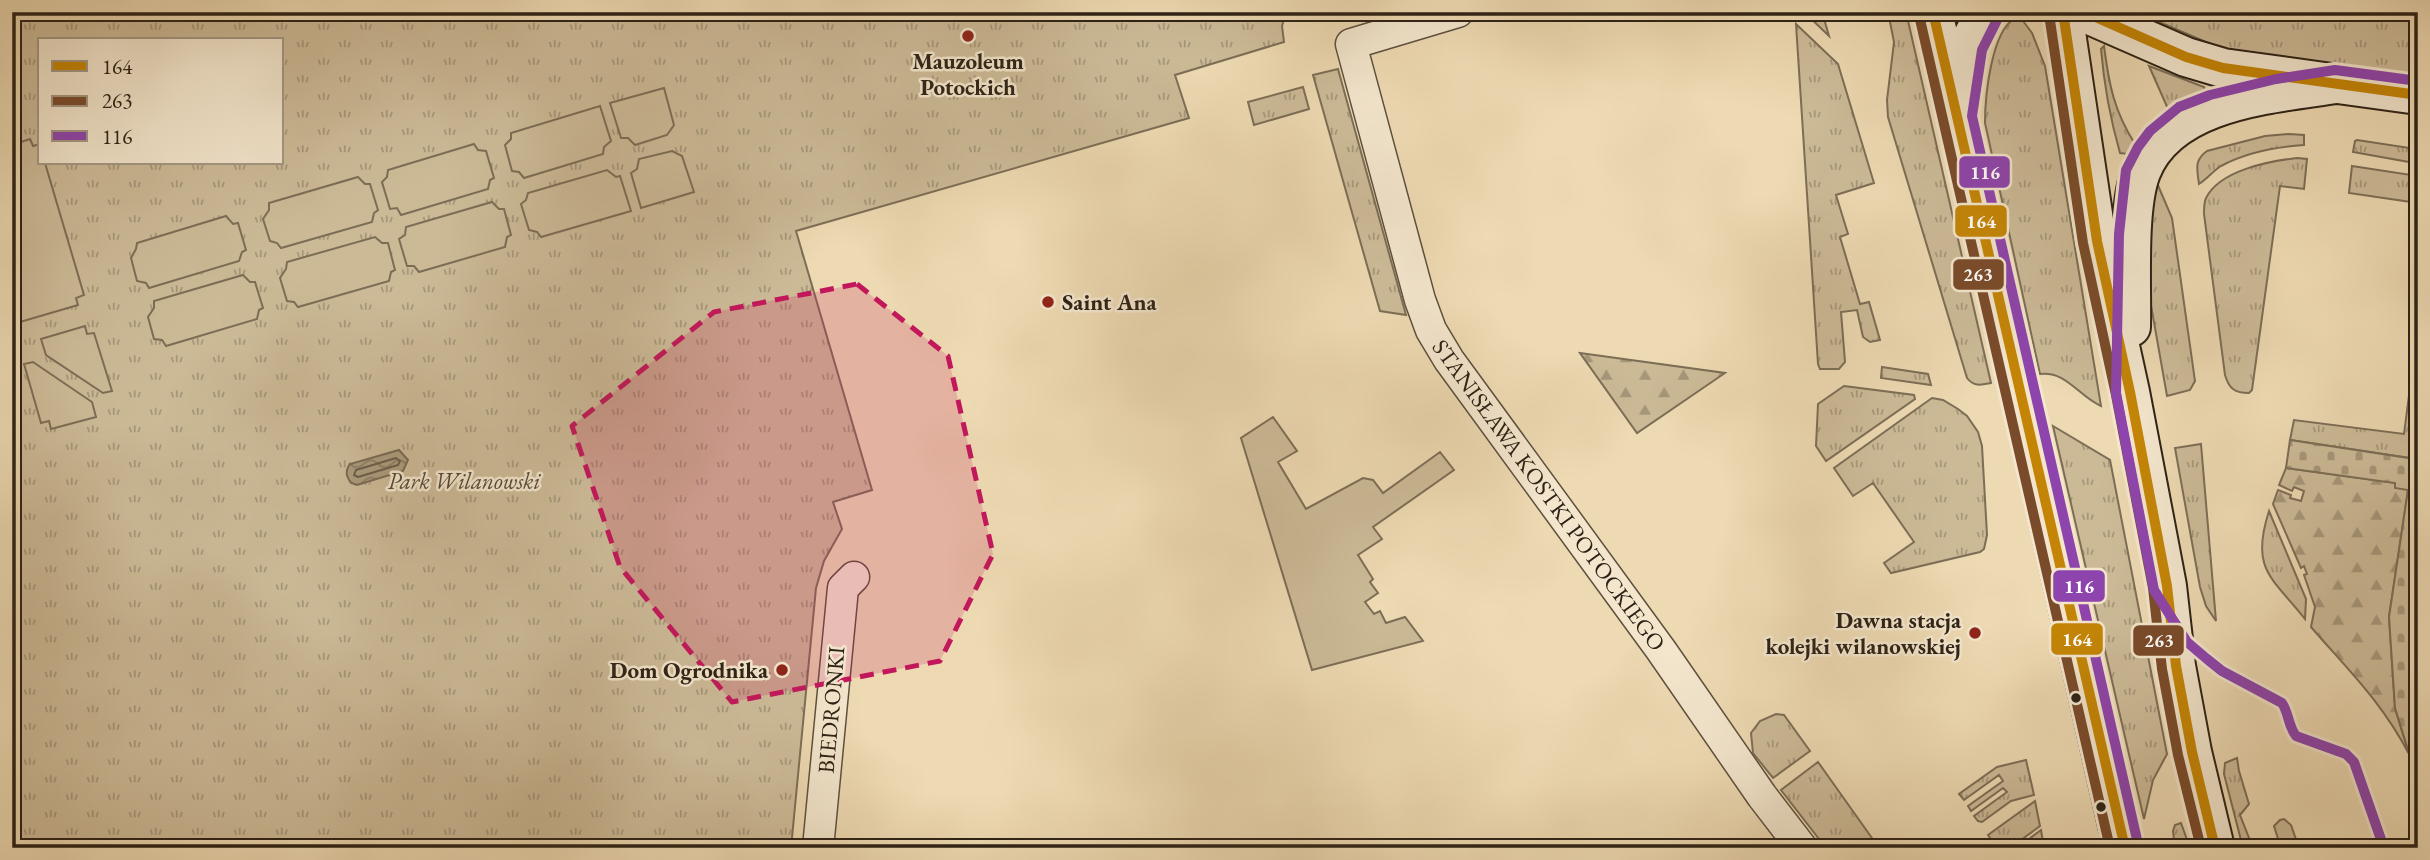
<svg xmlns="http://www.w3.org/2000/svg" width="2430" height="860" font-family="'EB Garamond',serif">
<style>
.grass{fill:url(#grass-tufts);stroke:#7c6e56;stroke-width:2;fill-rule:evenodd}
.forest{fill:url(#forest-firs);stroke:#7c6e56;stroke-width:2}
.cemetery{fill:url(#cemetery-stones);stroke:#7c6e56;stroke-width:2}
.garden{fill:#ccba97;stroke:#7c6e56;stroke-width:2}
.water{fill:url(#water-waves);stroke:#796b54;stroke-width:2}
.lines{fill:none;stroke-linecap:round;stroke-linejoin:round}
.shore{stroke:#6c5e4a;stroke-width:2}
.minor-casing{stroke:#5d503d;stroke-width:33}
.secondary-casing{stroke:#2d2216;stroke-width:42}
.minor{stroke:#f3e6cd;stroke-width:30}
.secondary{stroke:#f3e6cd;stroke-width:38}
.bus-1-casing{stroke:#f3e6cd;stroke-width:16}
.bus-2-casing{stroke:#f3e6cd;stroke-width:16}
.bus-3-casing{stroke:#f3e6cd;stroke-width:16}
.bus-1{stroke:#c48506;stroke-width:10}
.bus-2{stroke:#7a4b2a;stroke-width:10}
.bus-3{stroke:#8e44ad;stroke-width:10}
.marked{fill:#c2185b;fill-opacity:0.2;stroke:#c2185b;stroke-width:5;stroke-dasharray:14 9;stroke-linejoin:round}
.poi-dot{fill:#8f2418;stroke:#f3e6cd;stroke-width:2.5}
.bus-dot{fill:#2d2216;stroke:#f3e6cd;stroke-width:2.5}
.labels{text-anchor:middle;stroke-width:5;stroke-linejoin:round;paint-order:stroke}
.poi-label{font-size:23px;font-weight:bold;fill:#2d2216;stroke:#f3e6cd;text-anchor:end}
.park-label{font-size:23px;font-style:italic;fill:#554836;stroke:#f3e6cd}
.street-label{font-size:23px;fill:#2d2216;stroke:#f3e6cd}
.line-badge{stroke:#f3e6cd;stroke-width:2.5}
.badge-label{font-size:19px;text-anchor:middle;font-weight:bold;fill:#fff}
</style>
<defs>
<pattern id="grass-tufts" width="24" height="20" patternUnits="userSpaceOnUse" patternTransform="scale(1.75)"><rect width="24" height="20" fill="#ccba97"/><path d="M3 7l-1-3M5 7V3M7 7l1-3M15 17l-1-3M17 17v-4M19 17l1-3" fill="none" stroke="#a6977a"/></pattern>
<pattern id="forest-firs" width="22" height="20" patternUnits="userSpaceOnUse" patternTransform="scale(1.75)"><rect width="22" height="20" fill="#ccba97"/><path d="M5 1l3.5 6h-7zM16 11l3.5 6h-7z" fill="#a6977a"/></pattern>
<pattern id="cemetery-stones" width="16" height="16" patternUnits="userSpaceOnUse" patternTransform="scale(1.75)"><rect width="16" height="16" fill="#ccba97"/><path d="M2 7V4a2 2 0 0 1 4 0v3zM10 15v-3a2 2 0 0 1 4 0v3z" fill="#a6977a"/></pattern>
<pattern id="water-waves" width="16" height="10" patternUnits="userSpaceOnUse" patternTransform="scale(1.75)"><rect width="16" height="10" fill="#ac9b7d"/><path d="M0 5q4-4 8 0t8 0" fill="none" stroke="#8c7e65"/></pattern>
</defs>
<rect width="100%" height="100%" fill="#edd9b2"/>
<filter id="stains"><feTurbulence type="fractalNoise" baseFrequency=".00286" numOctaves="4"/><feColorMatrix values="0 0 0 0 .2 0 0 0 0 .09 0 0 0 0 .02 0 0 0 .5 -.17"/></filter>
<radialGradient id="worn" r=".72"><stop offset=".6" stop-color="#630" stop-opacity="0"/><stop offset="1" stop-color="#630" stop-opacity=".3"/></radialGradient>
<path class="grass" d="M12 12H1286L1282 26 1284 42 1175 75 1189 118 796 231 872 490 833 502 842 529 824 561 816 588 791 848H12ZM40 40H282V163H40Z
M1804 12H1822L1829 36Z
M1888 12H1906L1991 383C1981 385 1974 387 1967 378L1888 117 1887 100 1894 42Z
M2145 12H2418V74L2249 56 2213 45 2145 16Z
M2015 18 2020 17 2032 33 2045 66 2101 406C2078 396 2067 371 2040 374L1985 123C1985 97 1991 32 2015 18Z
M1796 24 1838 64 1874 183 1836 195 1848 234 1840 237 1860 304 1869 302 1880 340 1870 342 1863 337 1857 310 1841 312 1845 362 1839 369H1820L1818 364Z
M2104 46C2109 85 2114 111 2135 144L2128 154 2120 153C2110 118 2104 85 2101 49Z
M2149 66 2204 87 2206 92 2168 109Z
M1338 69 1406 315 1380 311 1313 75Z
M1303 87 1309 109 1254 125 1248 102Z
M2289 134 2304 135V145C2276 147 2247 152 2221 166 2213 171 2207 179 2199 184 2197 169 2194 160 2207 151L2265 136Z
M2357 140 2410 148 2409 162 2353 152 2355 141Z
M2297 158 2307 159 2304 189 2280 186 2252 390 2249 393C2235 393 2229 389 2225 375L2204 214C2204 209 2204 202 2206 198 2220 170 2270 161 2297 158Z
M2352 166 2418 176V203L2349 193Z
M2157 183 2172 218 2195 381 2190 390 2167 396 2149 294V221Z
M2418 326V390L2410 458 2290 440 2294 420 2404 434Z
M1882 367 1928 374 1931 385 1881 378Z
M1844 386 1914 395 1915 399 1826 461 1816 446 1818 404Z
M1932 398 1943 400 1958 409 1967 416 1978 432 1982 446 1987 535 1984 549 1980 552 1891 573 1884 563 1914 542 1873 483 1853 496 1834 468Z
M2053 426 2110 460 2167 754 2153 780 2144 819Z
M2201 444 2216 621 2206 606 2200 587 2175 448Z
M2269 511 2306 599 2305 619C2272 577 2250 570 2269 511Z
M1776 714 1784 715 1810 751 1773 778 1753 753 1751 733 1760 721Z
M2237 758 2239 771 2249 804 2240 815 2253 848H2243L2224 774 2225 763Z
M2026 760 2034 795 2011 801 1982 822 1978 821 1974 816 2007 792 2003 788 1971 811 1968 806 2003 781 1999 775 1964 800 1959 794 1997 767Z
M1818 762 1879 848H1826L1781 790Z
M2035 801 2040 826 2010 848H1997L1988 835Z
M2284 819 2291 825 2299 848H2281L2274 826 2280 820Z
M2181 823 2190 848H2175L2173 831 2175 825Z
M2041 830 2044 848H2017Z"/>
<path class="forest" d="M1580 353 1725 373 1637 433Z
M2286 468 2396 483 2408 490 2389 617 2395 708 2409 754C2381 701 2349 671 2311 627L2315 607 2304 575 2307 574 2304 566 2301 568 2273 504 2278 490 2291 495 2290 498 2301 501 2304 491 2294 487 2292 491 2279 485Z"/>
<path class="cemetery" d="M2418 390V782L2395 708 2389 617 2408 490 2395 488V483L2286 468 2290 440 2409 458Z"/>
<path class="garden" d="M664 88 674 125 667 135 635 145 628 138H621L610 103Z
M600 106 611 141 604 147 603 154 524 178 519 172 512 171 505 145 511 139V133Z
M30 139 33 146 40 144V163H45L84 295 76 298 78 305 20 322 18 314 12 316V145Z
M474 144 478 150 486 151 494 178 490 180 488 189 401 215 397 208 390 209 382 182 387 177 388 170Z
M672 151 682 156 694 192 641 208 631 173 637 169 639 159Z
M607 170 616 177 620 176 631 211 541 237 537 232 529 230 521 204 526 200 528 193Z
M358 177 365 184H370L378 210 374 213 372 222 281 248 277 243 270 241 263 219 269 210V203Z
M492 202 499 209H504L511 235 507 237 505 247 419 272 414 266H407L399 239 405 235 406 227Z
M226 216 233 224 238 223 246 250 242 252 239 261 149 288 146 283 137 281 131 258 136 249 137 243Z
M375 237 382 243H388L395 270 391 272 389 281 298 307 294 302 287 301 280 278 286 269 287 262Z
M243 275 250 282H255L263 308 259 310 257 319 166 346 162 340 154 339 148 317 154 308V301Z
M85 326 87 334 94 333 112 391 103 393 46 355 41 339Z
M33 362 92 402 96 417 51 429 49 421 41 423 24 364Z
M1273 417 1297 451 1278 462 1306 509 1363 478 1373 480 1383 493 1440 452 1454 470 1373 527 1382 539 1358 555 1373 579 1370 582 1378 593 1365 602 1374 614 1380 611 1386 623 1405 617 1423 641 1312 670 1241 438Z"/>
<path class="water" d="M399 450 408 460 403 471 357 485 351 483C346 476 345 471 350 464Z"/>
<g class="lines">
<path class="shore" d="M396 458 400 461 398 465 358 477 354 475 356 470Z"/>
<g class="minor-casing">
<path id="minor" d="M1458 12 1351 44 1420 300 1431 330 1449 360 1661 650 1762 796 1802 848
M818 848 843 588 854 577"/>
</g>
<g class="secondary-casing">
<path id="secondary" d="M1933 12 2118 825 2125 848
M2063 12 2097 241 2130 392 2167 586 2176 666 2192 752 2215 848
M2083 12 2186 57 2223 68 2418 95
M1961 98 1968 46 1985 12
M2131 327C2132 285 2127 209 2141 172 2169 100 2271 94 2336 84"/>
</g>
<use href="#minor" class="minor"/>
<use href="#secondary" class="secondary"/>
<g class="bus-1-casing">
<path id="bus-1" d="M1933 12 2125 848
M2063 12 2097 241 2130 392 2167 586 2176 666 2192 752 2215 848
M2084 12 2186 57 2223 68 2418 95"/>
</g>
<g class="bus-2-casing">
<path id="bus-2" d="M2049 14 2083 243 2116 395 2153 588 2162 669 2178 755 2201 848
M1919 15 2110 848"/>
</g>
<g class="bus-3-casing">
<path id="bus-3" d="M1998 18 1982 50 1972 116 2138 844
M2384 848 2354 762 2346 754 2296 736C2288 726 2289 713 2282 703L2222 671 2207 659 2187 642 2154 590 2116 393 2119 234 2126 170 2138 147 2150 131 2179 107 2210 95 2276 79 2335 70 2418 81"/>
</g>
<use href="#bus-1" class="bus-1"/>
<use href="#bus-2" class="bus-2"/>
<use href="#bus-3" class="bus-3"/>
</g>
<path class="marked" d="M857 284 948 356 993 554 940 661 732 702 620 567 572 426 714 312Z"/>
<g class="poi-dot">
<circle cx="968" cy="36" r="7"/>
<circle cx="1048" cy="302" r="7"/>
<circle cx="1975" cy="633" r="7"/>
<circle cx="782" cy="670" r="7"/>
</g>
<g class="bus-dot">
<circle cx="2076" cy="698" r="6"/>
<circle cx="2101" cy="807" r="6"/>
</g>
<g class="labels">
<g class="poi-label">
<text x="968" y="69" text-anchor="middle">Mauzoleum<tspan x="968" dy="26">Potockich</tspan></text>
<text x="1062" y="310" text-anchor="start">Saint Ana</text>
<text x="1961" y="628">Dawna stacja<tspan x="1961" dy="26">kolejki wilanowskiej</tspan></text>
<text x="768" y="678">Dom Ogrodnika</text>
</g>
<g class="park-label">
<text x="464" y="489">Park Wilanowski</text>
</g>
<g class="street-label">
<text transform="translate(1549 495) rotate(54)" y="8">STANISŁAWA KOSTKI POTOCKIEGO</text>
<text transform="translate(831 710) rotate(-85)" y="8">BIEDRONKI</text>
</g>
</g>
<g class="line-badge">
<rect x="1958" y="155" width="53" height="34" rx="7" fill="#8e44ad"/>
<rect x="1954" y="204" width="54" height="34" rx="7" fill="#c48506"/>
<rect x="1952" y="258" width="53" height="33" rx="7" fill="#7a4b2a"/>
<rect x="2052" y="569" width="54" height="34" rx="7" fill="#8e44ad"/>
<rect x="2050" y="622" width="54" height="34" rx="7" fill="#c48506"/>
<rect x="2132" y="624" width="53" height="33" rx="7" fill="#7a4b2a"/>
</g>
<g class="badge-label">
<text x="1985" y="179">116</text>
<text x="1981" y="228">164</text>
<text x="1978" y="281">263</text>
<text x="2079" y="593">116</text>
<text x="2077" y="646">164</text>
<text x="2159" y="647">263</text>
</g>
<rect width="2430" height="860" fill="none" stroke="#edd9b2" stroke-width="42"/>
<rect x="14" y="14" width="2402" height="832" fill="none" stroke="#2d2216" stroke-width="3.5"/>
<rect x="21" y="21" width="2388" height="818" fill="none" stroke="#2d2216" stroke-width="2"/>
<rect x="38" y="38" width="245" height="126" fill="#f3e6cd" stroke="#a49884" stroke-width="2"/>
<rect x="52" y="61" width="35" height="10" fill="#c48506" stroke="#a49884" stroke-width="2"/>
<text x="102" y="74" font-size="21" fill="#2d2216">164</text>
<rect x="52" y="96" width="35" height="10" fill="#7a4b2a" stroke="#a49884" stroke-width="2"/>
<text x="102" y="108" font-size="21" fill="#2d2216">263</text>
<rect x="52" y="131" width="35" height="10" fill="#8e44ad" stroke="#a49884" stroke-width="2"/>
<text x="102" y="144" font-size="21" fill="#2d2216">116</text>
<rect width="100%" height="100%" filter="url(#stains)"/>
<rect width="100%" height="100%" fill="url(#worn)"/>
</svg>
